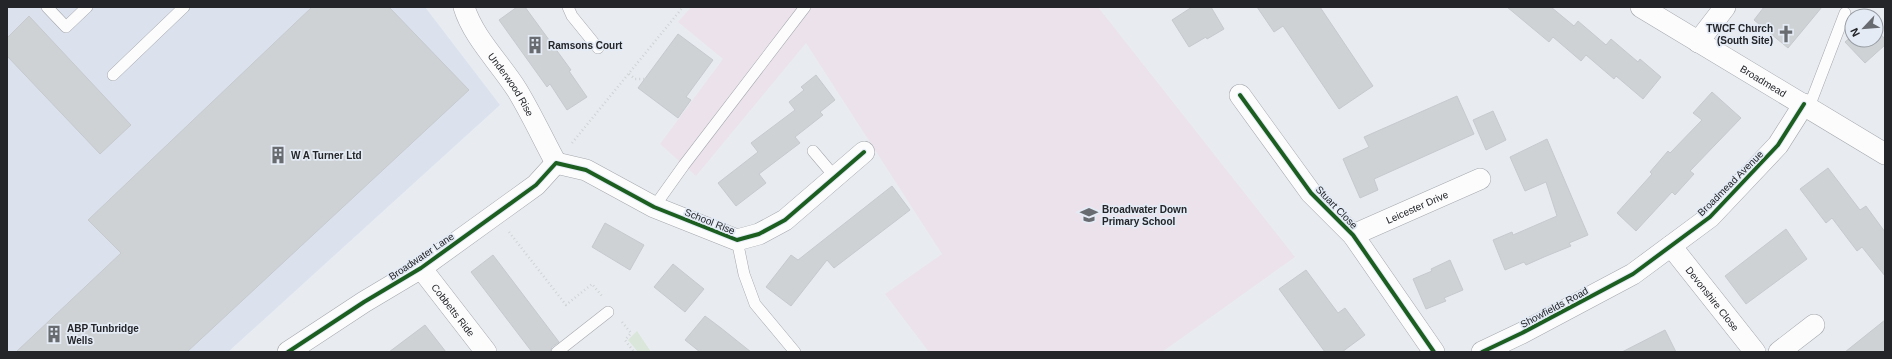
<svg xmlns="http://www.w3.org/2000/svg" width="1892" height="359" font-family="Arial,sans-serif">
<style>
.built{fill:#dbe2ee}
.education{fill:#ece2ec}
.green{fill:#d9e6d9}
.building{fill:#ced2d5;stroke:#c6cace}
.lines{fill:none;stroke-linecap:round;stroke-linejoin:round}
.service-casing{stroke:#a4a7ab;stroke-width:12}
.minor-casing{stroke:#a4a7ab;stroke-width:22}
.path{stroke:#d0d2d3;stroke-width:2.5;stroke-dasharray:1 3;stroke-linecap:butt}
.service{stroke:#fcfcfd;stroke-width:11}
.minor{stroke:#fcfcfd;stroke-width:21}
.cycleway-casing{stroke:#e4ebf5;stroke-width:6}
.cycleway{stroke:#1b5e20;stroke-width:4}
.labels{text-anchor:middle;stroke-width:3.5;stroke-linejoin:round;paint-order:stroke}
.poi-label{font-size:10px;font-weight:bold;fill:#232529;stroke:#e4ebf5;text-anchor:start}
.street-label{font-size:10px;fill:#232529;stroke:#e4ebf5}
</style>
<rect width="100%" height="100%" fill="#e8ecf1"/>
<path class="built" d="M7 7H425L500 105 228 352H7Z"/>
<path class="education" d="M691 7H1098L1295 257 1162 352H929L885 294 942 254 806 43 696 176 660 144 723 59 678 22Z"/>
<path class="green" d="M637 331 651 352H638L628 340Z"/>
<path class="building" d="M312 7H389L469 90 187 352H16L121 253 88 220Z
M517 7H525L571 70 569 71 587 97 567 110 550 84 547 87 499 20Z
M1192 7H1211L1224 29 1207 39 1206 37 1189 47 1172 20Z
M1257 7H1320L1373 86 1339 109 1283 26 1274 32Z
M1507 7H1551L1574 26 1578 21 1606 45 1611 39 1638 62 1640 59 1661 77 1643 99 1616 76 1614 79 1586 55 1581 61 1553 37 1549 42Z
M1764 7H1822L1788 48 1754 20Z
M29 16 131 125 100 154 7 56V38Z
M1876 29 1885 39V45L1865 63 1845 42 1852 36V40H1876Z
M678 34 713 60 686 97 691 100 678 118 638 88Z
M816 75 835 100 820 112 823 115 795 137 800 143 759 174 766 183 736 206 718 183 758 152 751 143 795 110 789 102 804 90 801 87Z
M1712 92 1741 118 1690 171 1694 174 1675 195 1672 192 1636 231 1617 213 1652 174 1650 172 1668 151 1670 153 1702 120 1693 113Z
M1457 96 1474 134 1374 179 1378 190 1360 198 1343 159 1369 147 1364 137Z
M1493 111 1506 140 1486 150 1473 120Z
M1547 139 1588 235 1569 243 1571 246 1544 257 1526 265 1524 262 1505 270 1493 240 1512 232 1513 235 1557 216 1546 182 1525 191 1510 157Z
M1828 168 1860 210 1866 206 1885 232V276L1862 247 1857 251 1832 218 1826 223 1800 189Z
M892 186 910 210 834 268 827 260 791 306 766 287 791 255 798 260Z
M605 223 644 245 630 270 592 247Z
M1786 229 1807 259 1746 304 1725 276Z
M493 255 559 342 552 347 550 352H532L471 272Z
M1450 260 1463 290 1444 298 1446 301 1426 309 1413 279 1432 271 1431 269Z
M673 264 704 289 685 312 654 287Z
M1306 270 1338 313 1345 308 1365 335 1342 352H1325L1279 289Z
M705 316 721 328 751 352H700L685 340Z
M1885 320V352H1845Z
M425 325 446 352H389Z
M1665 330 1676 352H1622Z"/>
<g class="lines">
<g class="service-casing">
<path id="service" d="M47 7 66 27 87 7
M568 7 572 16 598 48
M113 75 184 7
M1809 107 1845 13
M813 151 835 177
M654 207 684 165 805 7
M737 240 744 274 755 304 795 352
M557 352 608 312"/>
</g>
<g class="minor-casing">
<g id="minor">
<path id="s1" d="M464 7C473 37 500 63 517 90 531 113 543 139 556 163"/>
<path id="s2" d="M1641 7 1885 154"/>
<path d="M1698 42 1725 7"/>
<path d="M1240 95 1311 193 1353 235 1434 352"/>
<path d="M556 163 586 170 654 207 737 240 759 234 785 220 864 152"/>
<path id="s3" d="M1353 235 1480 179"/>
<path id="s4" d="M1671 246 1755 352"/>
<path id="s5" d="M421 268 486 352"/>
<path d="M288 352 364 302 421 268 536 185 556 163"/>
<path d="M1482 352 1522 333 1633 274 1710 217 1778 145 1804 104"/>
<path d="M1779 352 1814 325"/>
</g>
</g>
<path class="path" d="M629 74 635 79H645
M572 143 683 7
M509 232 566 305 592 284 602 296
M622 322 631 333 625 340 634 352"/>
<use href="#service" class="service"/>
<use href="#minor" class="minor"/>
<g class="cycleway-casing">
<path id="cycleway" d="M1240 95 1311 193 1353 235 1434 352
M288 352 364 302 421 268 536 185 556 163 586 170 654 207 737 240 759 234 785 220 864 152
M1482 352 1522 333 1633 274 1710 217 1778 145 1804 104"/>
</g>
<use href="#cycleway" class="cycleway"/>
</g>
<defs>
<g id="church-bare" transform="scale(1.38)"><path d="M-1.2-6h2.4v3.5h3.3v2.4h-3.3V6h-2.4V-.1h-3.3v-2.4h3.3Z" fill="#686b6f" stroke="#e4ebf5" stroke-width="2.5" paint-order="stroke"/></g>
<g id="building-bare" transform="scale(1.38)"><path d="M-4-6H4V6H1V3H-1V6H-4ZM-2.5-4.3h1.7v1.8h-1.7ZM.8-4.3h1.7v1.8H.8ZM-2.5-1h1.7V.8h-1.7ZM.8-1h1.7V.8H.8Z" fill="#686b6f" stroke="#e4ebf5" stroke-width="2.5" paint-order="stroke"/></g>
<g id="school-bare" transform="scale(1.38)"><path d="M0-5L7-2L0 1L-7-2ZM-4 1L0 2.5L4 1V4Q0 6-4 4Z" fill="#686b6f" stroke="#e4ebf5" stroke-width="2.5" paint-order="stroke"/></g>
</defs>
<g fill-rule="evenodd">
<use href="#church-bare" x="1786" y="34"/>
<use href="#building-bare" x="535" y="45"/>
<use href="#building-bare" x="278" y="155"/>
<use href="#school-bare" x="1089" y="215"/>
<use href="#building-bare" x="54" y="334"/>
</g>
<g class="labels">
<g class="poi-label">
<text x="1773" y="32" text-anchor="end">TWCF Church<tspan x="1773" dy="12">(South Site)</tspan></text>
<text x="548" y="49">Ramsons Court</text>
<text x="291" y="159">W A Turner Ltd</text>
<text x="1102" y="213">Broadwater Down<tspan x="1102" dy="12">Primary School</tspan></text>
<text x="67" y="332">ABP Tunbridge<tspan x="67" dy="12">Wells</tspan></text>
</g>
<g class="street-label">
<text dy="4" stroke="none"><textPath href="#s2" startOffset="143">Broadmead</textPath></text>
<text dy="4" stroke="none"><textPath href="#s1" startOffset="91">Underwood Rise</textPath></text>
<text transform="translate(1730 183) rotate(-45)" y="4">Broadmead Avenue</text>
<text transform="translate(1337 207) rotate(46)" y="4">Stuart Close</text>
<text dy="4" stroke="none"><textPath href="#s3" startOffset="70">Leicester Drive</textPath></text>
<text transform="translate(710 221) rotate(22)" y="4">School Rise</text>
<text transform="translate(421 256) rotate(-34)" y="4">Broadwater Lane</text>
<text dy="4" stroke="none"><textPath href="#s4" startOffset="67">Devonshire Close</textPath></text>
<text transform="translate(1554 307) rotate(-28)" y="4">Showfields Road</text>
<text dy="4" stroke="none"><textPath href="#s5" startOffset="53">Cobbetts Ride</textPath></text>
</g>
</g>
<rect width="1892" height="359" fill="none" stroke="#232529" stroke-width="16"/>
<g transform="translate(1864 28) rotate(244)"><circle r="19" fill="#e4ebf5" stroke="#979ca3"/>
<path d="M0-3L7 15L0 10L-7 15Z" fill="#686b6f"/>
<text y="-6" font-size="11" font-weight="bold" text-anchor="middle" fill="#232529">N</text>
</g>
</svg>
